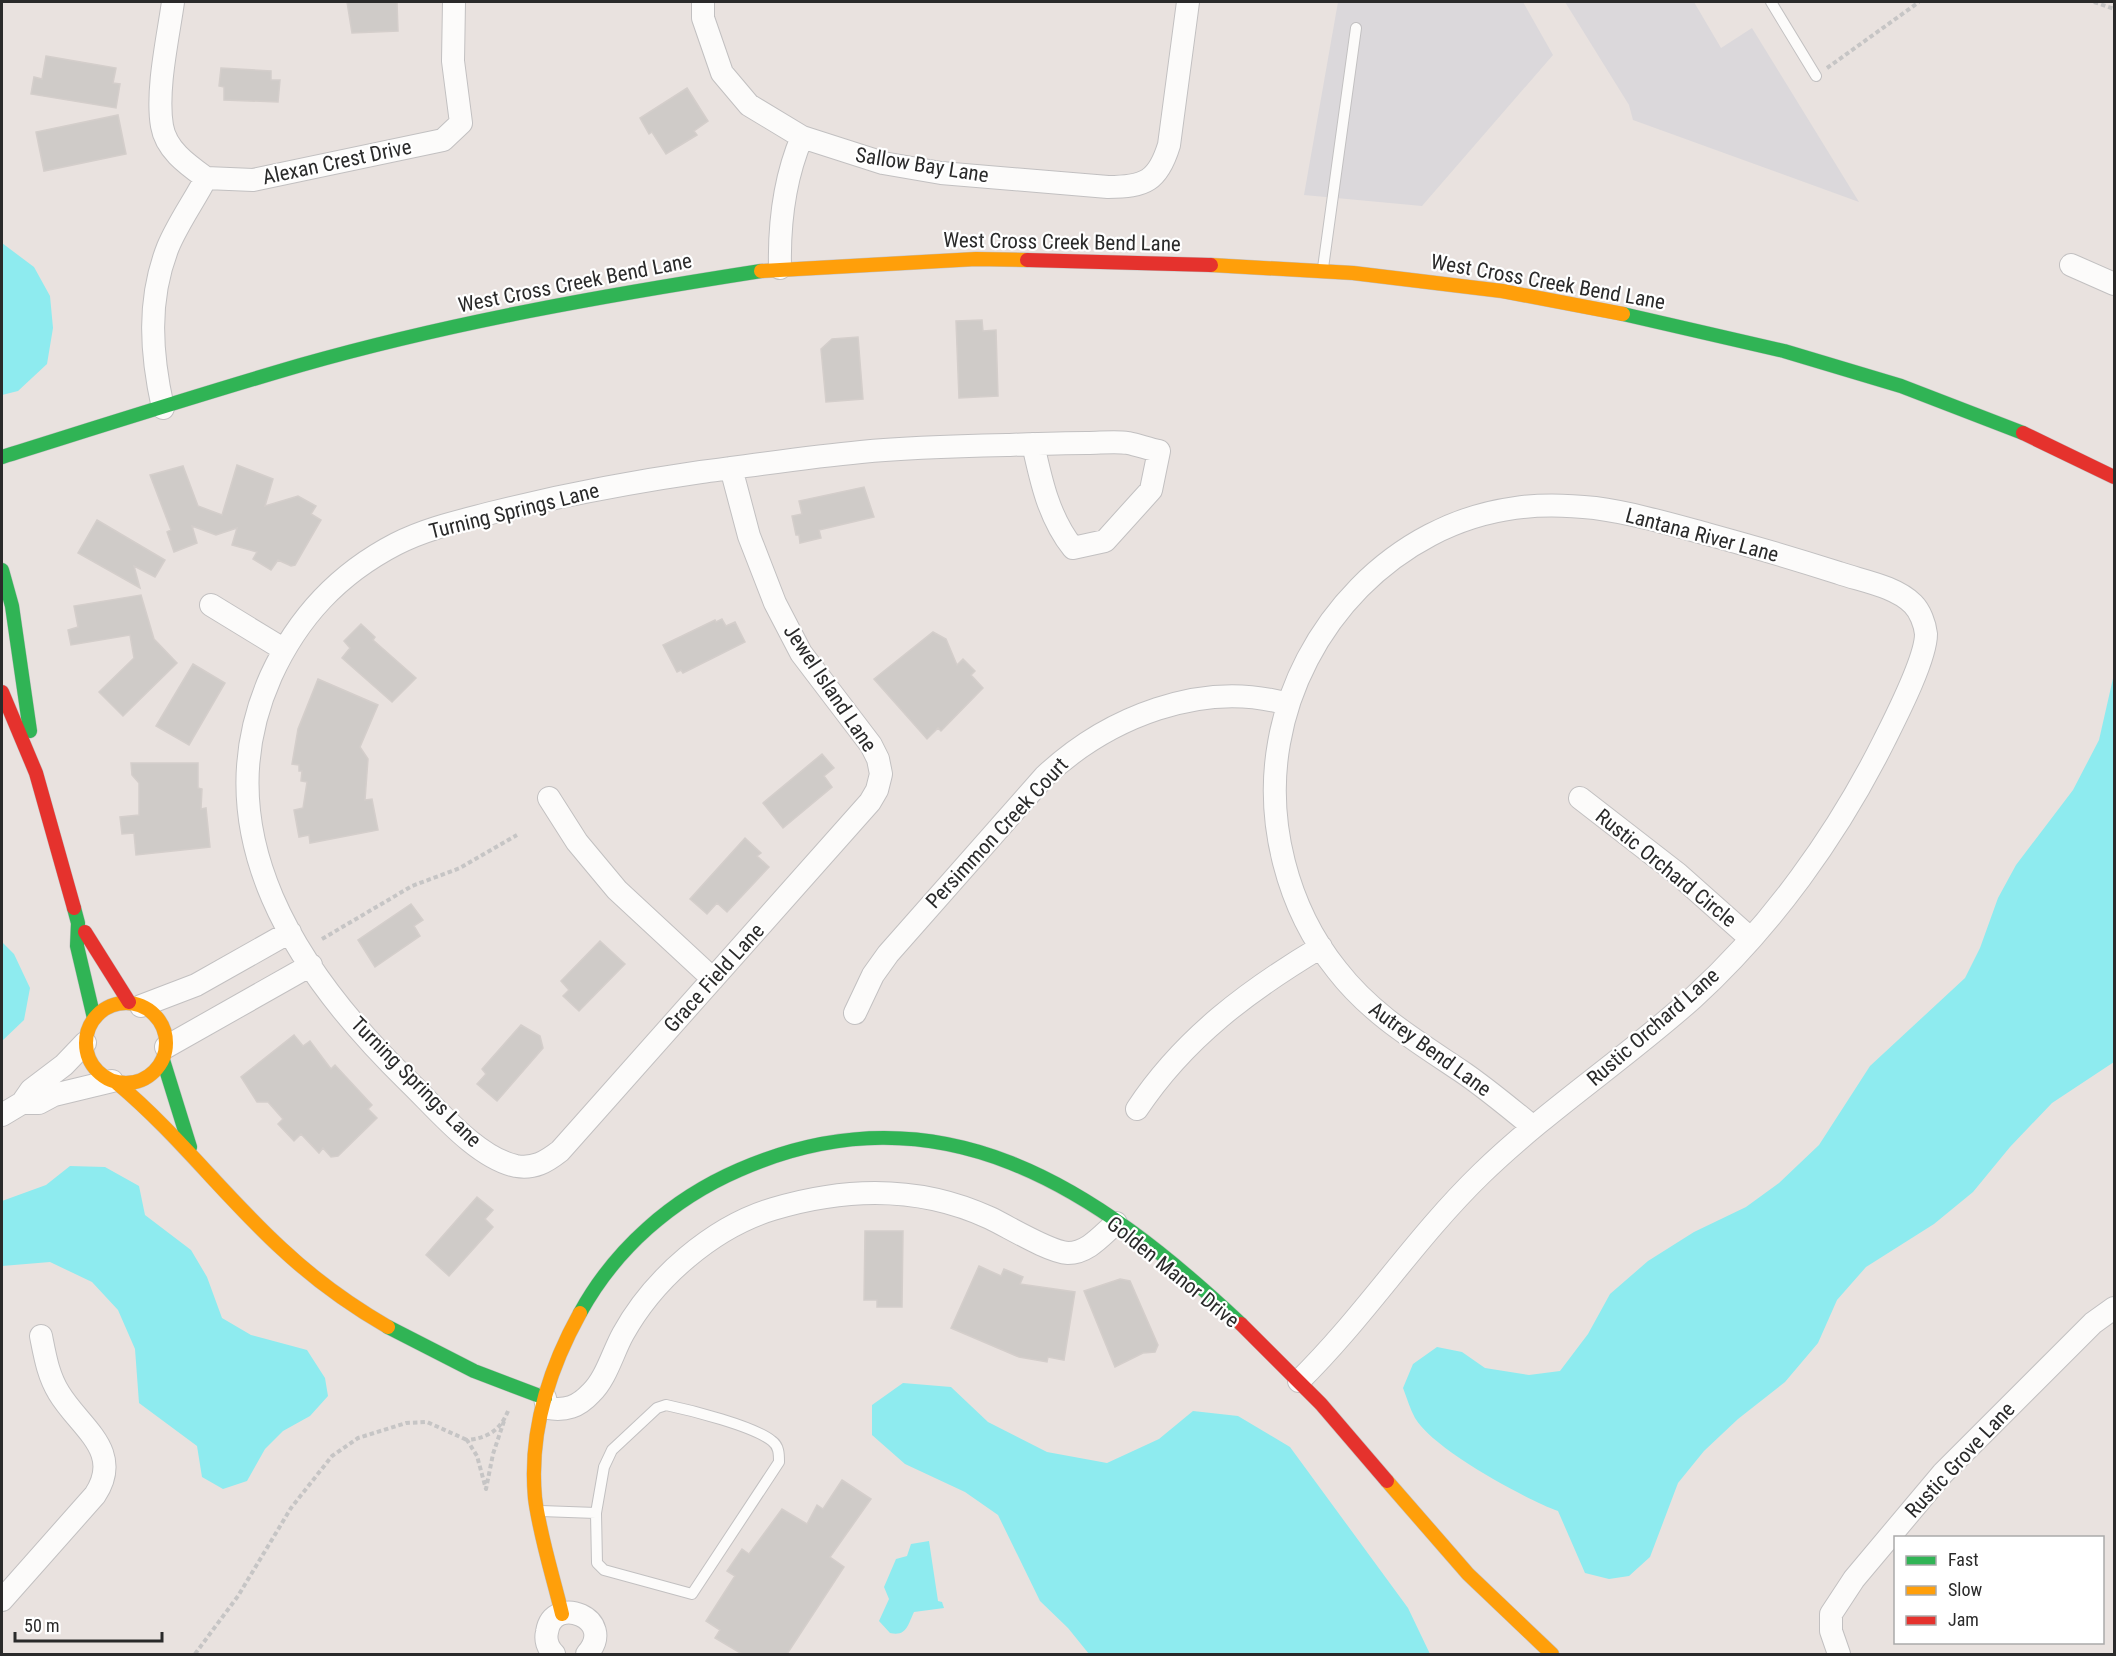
<svg xmlns="http://www.w3.org/2000/svg" width="2116" height="1656" font-family="'Roboto Condensed',sans-serif">
<style>
.industrial{fill:#dbd8db}
.water{fill:#8eebef}
.building{fill:#cfcbc8;stroke:#d4cecb;stroke-width:1.5}
.lines{fill:none;stroke-linecap:round;stroke-linejoin:round}
.lane-casing{stroke:#c2c0c1;stroke-width:12}
.street-casing{stroke:#c2c0c1;stroke-width:24}
.fast-casing{stroke:#c2c0c1;stroke-width:15}
.slow-casing{stroke:#c2c0c1;stroke-width:15}
.jam-casing{stroke:#c2c0c1;stroke-width:15}
.path{stroke:#c6c5c5;stroke-width:4;stroke-dasharray:4.5 3;stroke-linecap:butt}
.lane{stroke:#fcfbfa;stroke-width:10}
.street{stroke:#fcfbfa;stroke-width:22}
.fast{stroke:#30b455;stroke-width:14}
.slow{stroke:#ff9f0a;stroke-width:14}
.jam{stroke:#e5322d;stroke-width:14}
.labels{text-anchor:middle;stroke-width:4.5;stroke-linejoin:round;paint-order:stroke}
.street-label{font-size:21px;fill:#2a2a2a;stroke:#fff}
</style>
<rect width="100%" height="100%" fill="#e9e2df"/>
<path class="industrial" d="M1338 2H1523L1553 55 1422 206 1304 195Z
M1565 2H1694L1721 48 1752 28 1859 202 1633 120 1629 105Z"/>
<path class="water" d="M2 243 34 267 50 296 53 328 47 364 18 391 2 395Z
M2114 674V1062L2052 1103 2010 1147 1973 1192 1934 1224 1866 1267 1837 1300 1818 1343 1785 1382 1738 1419 1704 1451 1678 1483 1650 1557 1629 1576 1609 1579 1585 1573 1558 1511C1523 1498 1433 1449 1415 1418 1410 1409 1407 1398 1403 1388L1413 1364 1437 1347 1462 1352 1485 1368 1529 1375 1560 1371 1588 1334 1610 1294 1648 1261 1694 1232 1746 1207 1779 1183 1819 1145 1870 1066 1965 978 1980 948 1998 898 2016 865 2073 790 2099 740Z
M2 942 14 954 30 988 24 1020 2 1041Z
M70 1166 105 1167 139 1186 145 1215 191 1250 207 1277 222 1318 251 1335 307 1350 325 1378 328 1396 310 1416 283 1431 265 1449 247 1481 223 1489 202 1477 197 1446 139 1403 135 1349 118 1310 92 1282 50 1262 2 1266V1201L46 1185Z
M903 1383 951 1387 988 1422 1047 1452 1107 1463 1159 1439 1193 1411 1238 1416 1290 1447 1408 1608 1430 1654H1089L1068 1628 1040 1601 998 1515 965 1492 905 1464 872 1435V1405Z
M929 1541 938 1601 942 1602 944 1608 914 1612C908 1624 907 1637 890 1633L879 1621 889 1599 884 1587 896 1559 907 1556 911 1544Z"/>
<path class="building" d="M347 2H397L398 31 352 33Z
M46 56 116 68 113 83 120 84 116 108 31 94 34 77 42 79Z
M221 68 271 71V80H280L278 102 224 100V87L219 86Z
M687 88 708 121 694 131 697 135 666 154 652 132 649 134 640 118Z
M118 115 126 154 44 171 36 132Z
M982 320 983 331 996 330 998 396 959 398 956 321Z
M858 337 863 399 826 402 821 349 832 339Z
M237 465 273 479 265 506 298 496 316 506 311 514 321 520 295 565 291 566 278 560 271 570 253 559 257 552 232 545 237 528 216 535 192 526 197 543 174 552 167 532 171 530 150 475 183 466 198 506 222 515Z
M864 487 874 517 819 530 821 538 800 543 799 535H796L792 516 802 514 799 501Z
M97 520 165 560 155 577 134 566 140 588 78 553Z
M141 595 154 639 177 663 123 716 99 692 134 658 130 635 71 645 68 630 78 627 74 606Z
M722 619 726 626 735 622 745 642 683 673 681 670 677 672 663 645 715 620 716 622Z
M361 624 375 637 373 640 416 678 392 702 342 658 350 648 344 641Z
M933 632 946 639 957 665 963 659 975 671 971 675 983 688 941 731 938 728 927 739 874 679Z
M193 664 225 683 189 745 156 726Z
M318 679 378 705 360 747 368 759 365 800 372 799 378 830 310 843 309 835 299 837 294 810 303 808 307 782 301 781 302 771H299V765L292 764 298 729Z
M822 754 834 768 824 776 832 787 783 828 763 803Z
M131 763H198V788L202 789 201 809 206 808 210 847 136 855 134 833 122 834 120 817 139 815V783L132 775Z
M745 838 761 853 757 856 769 867 727 912 717 903 707 914 690 899Z
M411 904 423 920 414 926 420 936 375 967 358 940Z
M600 941 625 964 579 1011 563 996 569 990 561 981Z
M521 1025 540 1036 543 1048 497 1101 477 1084 486 1074 482 1069Z
M294 1035 303 1046 310 1041 331 1069 335 1065 372 1105 368 1109 377 1118 338 1156 331 1157 323 1148 319 1153 301 1134 294 1141 278 1124 283 1119 268 1102H257L241 1077Z
M477 1197 493 1210 485 1219 493 1227 449 1276 426 1255Z
M865 1231H903L902 1307H877V1300H864Z
M979 1266 1001 1276 1004 1269 1023 1277 1020 1284 1075 1292 1064 1360 1048 1357 1047 1362 1019 1357 951 1328Z
M1120 1279 1130 1281 1158 1345 1155 1352 1143 1353 1115 1367 1084 1291Z
M842 1480 871 1499 830 1557 844 1567 787 1654H742L715 1638 720 1630 706 1621 735 1576 727 1571 742 1549 749 1554 782 1509 807 1524 817 1505 823 1509Z"/>
<g class="lines">
<g class="lane-casing">
<path id="lane" d="M1771 2 1816 76
M1323 268 1356 28
M541 1511 596 1513 597 1563 604 1570 692 1594 779 1462C779 1454 779 1446 772 1441 754 1426 690 1410 666 1405L657 1408 612 1450 604 1467 596 1513"/>
</g>
<g class="street-casing">
<path id="street" d="M173 2C168 38 156 90 162 126 166 150 188 165 206 178
M703 2V18L722 73 749 105 802 137 883 163 941 173 1108 187C1145 187 1158 181 1169 145L1188 2
M206 178 253 180 443 140 461 123 453 61 454 2
M2071 265 2114 284
M780 268C779 222 784 179 802 137
M163 408C151 354 147 300 168 247 178 223 194 201 206 178
M731 468 749 536 775 603 801 653 871 745 878 759 881 774 877 790 870 802 560 1151C546 1162 534 1169 516 1166 477 1158 437 1109 409 1082 299 975 201 833 271 676 298 617 338 574 396 544 427 528 461 521 495 512 563 495 632 482 701 472 755 465 808 457 861 452 909 447 958 446 1007 445 1034 444 1060 443 1087 443 1100 443 1115 441 1128 443 1138 445 1149 449 1159 451L1151 490 1105 541 1073 548C1049 518 1041 481 1033 444
M211 605 283 649
M549 798 577 842 617 890 713 979
M1580 798 1678 874 1750 938
M141 1006 196 985 290 932
M855 1013 873 975 888 954 1045 776C1107 718 1202 679 1287 704
M166 1047 311 965
M22 1103H39L54 1095 112 1081
M1137 1109C1184 1038 1249 990 1321 947
M2 1115 22 1103 31 1090 64 1065 85 1043
M1299 1381C1365 1316 1415 1238 1481 1174 1547 1110 1625 1059 1693 998 1771 927 1837 835 1884 741 1896 717 1926 659 1926 634 1925 624 1920 611 1913 604 1895 586 1862 581 1839 573 1795 559 1751 546 1707 534 1670 524 1632 513 1595 508 1568 505 1541 504 1515 508 1395 524 1299 626 1279 743 1265 821 1287 908 1337 970 1371 1014 1415 1040 1461 1071 1486 1088 1510 1108 1533 1127
M545 1398 547 1408C566 1411 578 1407 591 1393 606 1379 613 1352 623 1334 654 1278 713 1227 773 1209 846 1187 919 1185 990 1218 1009 1227 1049 1252 1068 1253 1088 1253 1102 1235 1116 1223
M2 1600 95 1495C124 1451 80 1428 59 1393 48 1375 45 1356 41 1336
M554 1654C548 1648 545 1641 547 1632 553 1593 618 1619 587 1654
M1839 1654 1831 1631V1614L1854 1579 1943 1473 2093 1323 2114 1308"/>
</g>
<g class="fast-casing">
<path id="fast" d="M1623 314 1784 351 1901 386 2023 433
M2 457C101 426 201 394 301 365 452 322 607 295 761 271
M2 570 12 606 30 731
M74 908 78 923 77 946 94 1018
M163 1060 190 1147
M580 1313C615 1249 672 1199 739 1170 940 1082 1096 1188 1241 1324
M388 1327 474 1371 545 1398"/>
</g>
<g class="slow-casing">
<path id="slow" d="M1211 265 1353 273 1502 291 1623 314
M761 271 976 259 1027 260
M86 1043a40 40 0 1 1 80 0a40 40 0 1 1-80 0Z
M117 1083C177 1133 224 1196 282 1249 314 1279 350 1305 388 1327
M1387 1481 1468 1574 1552 1654
M562 1614C553 1576 540 1537 535 1498 529 1433 549 1369 580 1313"/>
</g>
<g class="jam-casing">
<path id="jam" d="M1027 260 1211 265
M2023 433 2114 477
M2 692 36 773 74 908
M85 932 129 1002
M1241 1324 1321 1404 1387 1481"/>
</g>
<path class="path" d="M2094 2 2114 9
M1827 68 1919 2
M322 939 412 886 460 868 517 835
M504 1421 493 1454 486 1489 477 1456 467 1440C487 1438 500 1431 508 1411
M195 1654 238 1596 291 1508 332 1456 358 1438 406 1423 427 1422 467 1440"/>
<use href="#lane" class="lane"/>
<use href="#street" class="street"/>
<use href="#fast" class="fast"/>
<use href="#slow" class="slow"/>
<use href="#jam" class="jam"/>
</g>
<g class="labels">
<g class="street-label">
<text transform="translate(337 162) rotate(-12)" y="7">Alexan Crest Drive</text>
<text transform="translate(922 165) rotate(9)" y="7">Sallow Bay Lane</text>
<text transform="translate(1062 242) rotate(1)" y="7">West Cross Creek Bend Lane</text>
<text transform="translate(1548 282) rotate(10)" y="7">West Cross Creek Bend Lane</text>
<text transform="translate(575 283) rotate(-11)" y="7">West Cross Creek Bend Lane</text>
<text transform="translate(514 511) rotate(-14)" y="7">Turning Springs Lane</text>
<text transform="translate(1702 535) rotate(15)" y="7">Lantana River Lane</text>
<text transform="translate(830 688) rotate(56)" y="7">Jewel Island Lane</text>
<text transform="translate(997 833) rotate(-47)" y="7">Persimmon Creek Court</text>
<text transform="translate(1666 868) rotate(39)" y="7">Rustic Orchard Circle</text>
<text transform="translate(714 978) rotate(-48)" y="7">Grace Field Lane</text>
<text transform="translate(1653 1027) rotate(-41)" y="7">Rustic Orchard Lane</text>
<text transform="translate(1430 1049) rotate(36)" y="7">Autrey Bend Lane</text>
<text transform="translate(416 1082) rotate(45)" y="7">Turning Springs Lane</text>
<text transform="translate(1173 1272) rotate(39)" y="7">Golden Manor Drive</text>
<text transform="translate(1960 1460) rotate(-47)" y="7">Rustic Grove Lane</text>
</g>
</g>
<rect width="2116" height="1656" fill="none" stroke="#2a2a2a" stroke-width="6"/>
<rect x="1894" y="1536" width="210" height="108" fill="#ffffff" stroke="#aaaaaa" stroke-width="1.5"/>
<rect x="1906" y="1556" width="30" height="9" fill="#30b455" stroke="#aaaaaa" stroke-width="1.5"/>
<text x="1948" y="1566" font-size="18" fill="#2a2a2a">Fast</text>
<rect x="1906" y="1586" width="30" height="9" fill="#ff9f0a" stroke="#aaaaaa" stroke-width="1.5"/>
<text x="1948" y="1596" font-size="18" fill="#2a2a2a">Slow</text>
<rect x="1906" y="1616" width="30" height="9" fill="#e5322d" stroke="#aaaaaa" stroke-width="1.5"/>
<text x="1948" y="1626" font-size="18" fill="#2a2a2a">Jam</text>
<path d="M15 1632v9h147v-9" fill="none" stroke="#2a2a2a" stroke-width="3"/>
<text x="24" y="1632" font-size="18" fill="#2a2a2a" stroke="#ffffff" stroke-width="4.5" paint-order="stroke">50 m</text>
</svg>
